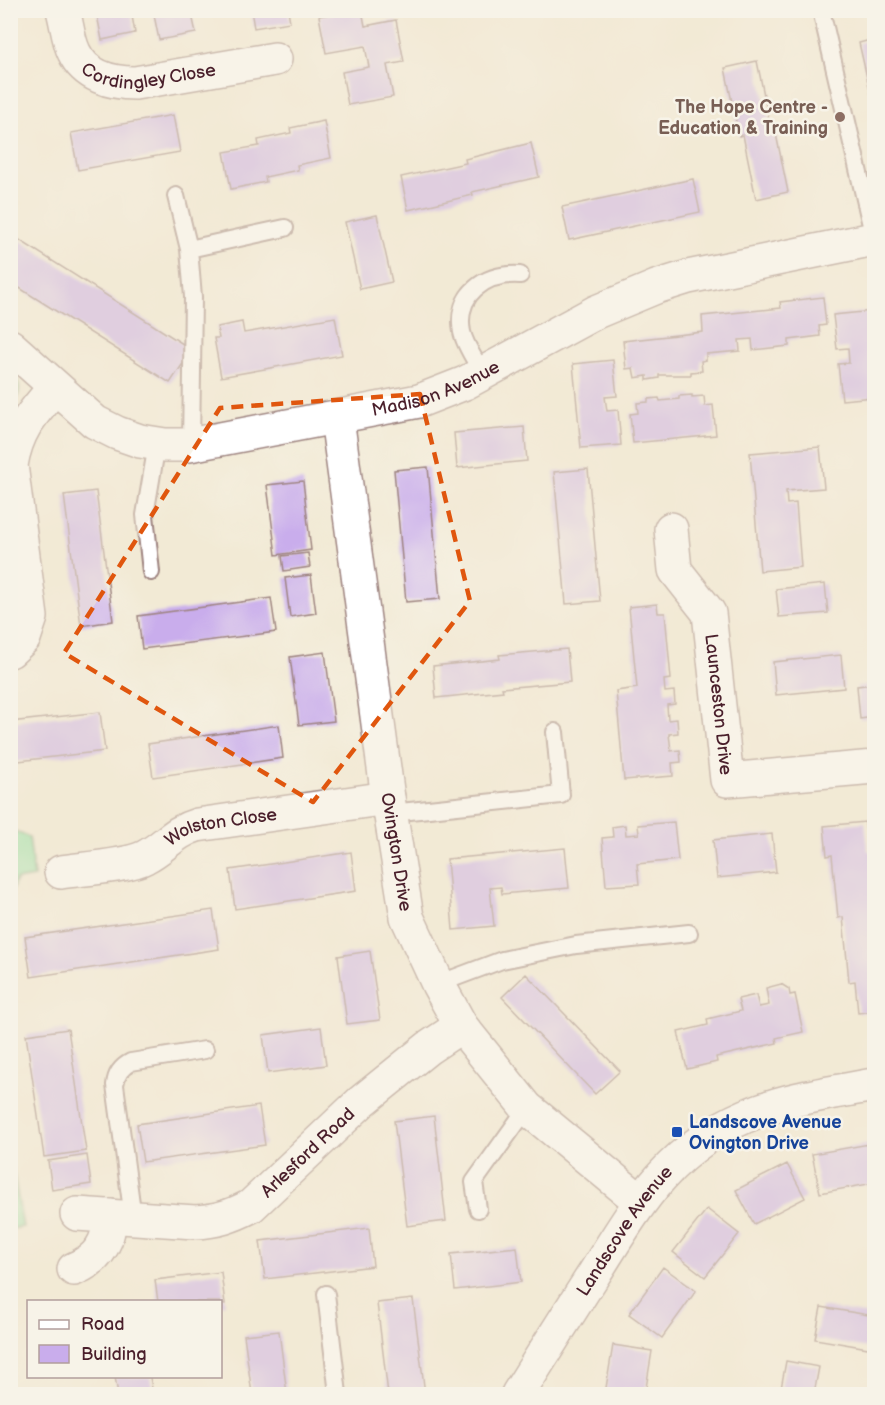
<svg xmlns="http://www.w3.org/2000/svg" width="885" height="1405" font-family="'Balsamiq Sans',sans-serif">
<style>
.green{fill:#8de0a1;stroke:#6c8066;stroke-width:1.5}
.building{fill:#c9adec}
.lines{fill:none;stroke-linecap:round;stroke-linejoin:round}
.lane-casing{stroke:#9e8480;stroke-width:20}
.street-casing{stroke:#9e8480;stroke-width:36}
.lane{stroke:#fff;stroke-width:16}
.street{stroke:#fff;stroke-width:33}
.marked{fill:none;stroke:#e0560e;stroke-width:4.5;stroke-dasharray:12 8;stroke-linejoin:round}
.education-dot{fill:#8d6e63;stroke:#f7f3e8;stroke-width:2}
.transit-dot{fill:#1a4fb4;stroke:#f7f3e8;stroke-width:2}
.labels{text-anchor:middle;stroke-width:5;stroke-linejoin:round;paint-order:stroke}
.street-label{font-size:18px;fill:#4a1f2b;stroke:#f7f3e8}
.education-label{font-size:18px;font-weight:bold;fill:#785e54;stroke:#f7f3e8;text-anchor:end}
.transit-label{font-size:18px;font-weight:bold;fill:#164399;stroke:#f7f3e8;text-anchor:start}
</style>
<rect width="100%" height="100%" fill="#f7f3e8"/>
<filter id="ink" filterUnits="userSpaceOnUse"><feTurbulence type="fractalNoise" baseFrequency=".0167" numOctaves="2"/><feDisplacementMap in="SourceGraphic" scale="12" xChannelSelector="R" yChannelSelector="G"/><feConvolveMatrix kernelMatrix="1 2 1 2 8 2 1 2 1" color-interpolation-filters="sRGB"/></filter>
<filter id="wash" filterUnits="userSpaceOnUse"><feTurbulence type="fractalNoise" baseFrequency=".008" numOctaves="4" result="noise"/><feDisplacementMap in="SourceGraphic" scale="24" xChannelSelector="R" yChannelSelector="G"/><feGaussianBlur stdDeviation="1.35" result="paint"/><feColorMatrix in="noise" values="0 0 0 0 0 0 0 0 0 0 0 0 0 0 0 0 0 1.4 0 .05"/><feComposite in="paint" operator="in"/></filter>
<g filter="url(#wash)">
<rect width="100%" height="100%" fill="#f2ead5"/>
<path class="green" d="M11 373C24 384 20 396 11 408Z
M11 830 29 837 34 877 16 880 11 893Z
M10 1153 23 1227 11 1229H10Z"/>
<g id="blocks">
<path class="building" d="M96 10H131L135 33 102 40Z
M153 10H191L196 33 159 40Z
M251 10H288L290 22 254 28Z
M350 10H362L365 26 396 20 404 62 387 65 393 97 348 105 342 72 369 67 365 46 326 53 319 16Z
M874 39V108L859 43Z
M757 61 771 130 775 129 788 192 756 199 743 135 739 136 725 68Z
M173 115 180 152 78 170 71 133Z
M324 121 331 158 297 165 298 170 265 177 266 182 231 189 224 152 259 146 258 140 291 133 290 128Z
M531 143 539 177 472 192 473 195 408 210 401 177 466 163 465 159Z
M693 179 700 212 569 240 562 207Z
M377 215 392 282 360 289 345 222Z
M10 234 183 344 184 362 170 383 10 282Z
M823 297 826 325 819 326 820 336 789 340V346L753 350 752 339 739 340 740 351 706 354V360L701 361 702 371 691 372V375H659V378L647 380V376L635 378 633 368 626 369 623 341 703 332 702 316 781 308 780 302Z
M873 311 874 397 842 400 838 364 849 363 848 348 837 349 833 315Z
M335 317 342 355 221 377 214 338H219L217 327 242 322 244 333Z
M613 360 617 396 605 397 607 411 618 410 621 445 581 448 573 364Z
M692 395V397L704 396 705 406 713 405 716 435 633 443 630 414 638 413 637 403 648 402V399L659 398 660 401 679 399V396Z
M524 427 527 461 457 468 454 433Z
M820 447 824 488 786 491 787 504 796 503 801 567 760 571 750 453Z
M428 467 440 599 406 602 394 470Z
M588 469 600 601 566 604 554 472Z
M303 481 311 550 276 555 267 485Z
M96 491 113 621 81 626 64 495Z
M308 553 310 567 284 571 282 556Z
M311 575 316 613 290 617 285 578Z
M825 584 828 613 779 617 776 589Z
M271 598 276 632 142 649 138 616Z
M657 604 658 613H665L671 679 664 680 665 692 674 691 675 704 667 705 668 720 677 719 678 733 669 734 671 751 680 750 681 762 672 763 673 776 624 780 616 691 637 688 629 607Z
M567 649 570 682 502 688 503 691 436 698 433 666 500 659 499 655Z
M325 652 334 721 299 725 290 657Z
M841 655 844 688 776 695 773 662Z
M874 684V717L860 719 857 686Z
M100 712 105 751 10 762V722Z
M279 725 283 758 153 777 148 744Z
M674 822 678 860 637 864 639 884 606 886 602 838 613 837 612 827 625 825 626 835 639 834 638 825Z
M865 822 868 851H872L874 874V1011L858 1013 855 981 849 982 843 917 838 918 832 855 827 856 824 826Z
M772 834 776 872 717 878 713 840Z
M565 848 569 888 502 894 501 887 490 888 494 926 453 930 447 859Z
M351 852 356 891 235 909 230 870Z
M213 910 219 949 31 977 25 937Z
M370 951 380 1020 347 1024 338 956Z
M526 974 620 1071 595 1094 502 997Z
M781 984 789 989 790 995 795 994 803 1032 776 1038 777 1043 716 1057 717 1062 687 1069 678 1032 708 1025 707 1019 741 1011 738 999 756 995 759 1007 769 1005 766 988Z
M321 1027 326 1065 268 1073 263 1035Z
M68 1029 86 1151 44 1157 26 1035Z
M259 1106 265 1145 143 1162 137 1124Z
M434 1116 446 1221 407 1226 394 1121Z
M869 1144 874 1183 820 1193 812 1154Z
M87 1155 91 1184 52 1190 48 1161Z
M787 1164 805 1198 754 1224 736 1190Z
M707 1209 739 1234 705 1277 673 1252Z
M369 1228 373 1266 265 1279 260 1241Z
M517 1247 521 1282 455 1290 451 1254Z
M663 1267 696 1291 662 1338 629 1314Z
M221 1272 225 1304 220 1305V1302H158L155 1280Z
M413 1299 425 1394H388L377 1303Z
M821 1307 874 1316V1349L815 1339Z
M279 1331 287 1394H252L244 1335Z
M613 1345 652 1351 645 1394H605Z
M786 1361 819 1367 814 1394H780Z
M115 1377H150L153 1394H118Z"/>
</g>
</g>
<g filter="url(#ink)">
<use href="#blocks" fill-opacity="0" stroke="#9e8480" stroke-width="1.5"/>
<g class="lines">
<g class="lane-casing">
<path id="lane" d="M821 10 874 238
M176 196 189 249 285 228
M189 249 193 297 191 445
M483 374C476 361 465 346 462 332 455 294 485 273 520 275
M151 572 145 515 157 444
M391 813 561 795 555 732
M438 984 502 960 576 945 689 933
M478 1209 474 1182 527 1108
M133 1218 115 1085C116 1074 121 1067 131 1062L205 1050
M326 1294 338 1394"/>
</g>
<g class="street-casing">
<g id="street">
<path id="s1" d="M63 10C67 24 68 40 74 52 85 76 111 83 135 83L275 59"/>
<path id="s2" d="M10 346 95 422 117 433 140 441 165 445H189L419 401 465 383 596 312 656 287 688 277 874 239"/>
<path id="s3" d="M337 418 388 798 407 917 438 984 461 1026 527 1108 640 1201"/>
<path id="s4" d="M671 529 675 570 709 613 727 780 874 767"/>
<path d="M10 651 24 638 31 617 11 465C17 429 32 414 55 387"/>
<path id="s5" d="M61 872C81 869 129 866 145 857 165 847 173 832 197 825L388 798"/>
<path id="s6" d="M77 1214 195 1222C217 1221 232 1216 251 1206L361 1102 428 1048 461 1026"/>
<path d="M74 1269C99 1259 109 1242 110 1216"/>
<path id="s7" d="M518 1394C543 1354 568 1314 594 1274 637 1206 667 1150 746 1116 786 1098 831 1093 874 1085"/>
</g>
</g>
<use href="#lane" class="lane"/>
<use href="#street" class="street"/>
</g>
</g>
<path d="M0 0H885V1405H0ZM420 394 470 601 313 802 64 653 220 408Z" fill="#f2ead5" fill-opacity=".55" fill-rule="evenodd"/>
<path class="marked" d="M420 394 470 601 313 802 64 653 220 408Z"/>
<circle class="education-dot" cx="840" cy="117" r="6"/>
<rect class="transit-dot" x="671" y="1126" width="12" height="12" rx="3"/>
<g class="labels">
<g class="street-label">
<text dy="6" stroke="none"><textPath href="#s1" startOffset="129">Cordingley Close</textPath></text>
<text dy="6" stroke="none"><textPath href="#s2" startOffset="466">Madison Avenue</textPath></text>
<text dy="6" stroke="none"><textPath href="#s4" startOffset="188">Launceston Drive</textPath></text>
<text dy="6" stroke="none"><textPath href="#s5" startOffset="170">Wolston Close</textPath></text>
<text dy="6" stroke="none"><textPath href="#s3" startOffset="438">Ovington Drive</textPath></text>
<text dy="6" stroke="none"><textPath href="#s6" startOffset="255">Arlesford Road</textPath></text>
<text dy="6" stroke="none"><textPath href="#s7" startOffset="195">Landscove Avenue</textPath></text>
</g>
<g class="education-label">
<text x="828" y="113">The Hope Centre -<tspan x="828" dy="21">Education &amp; Training</tspan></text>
</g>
<g class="transit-label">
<text x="689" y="1128">Landscove Avenue<tspan x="689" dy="21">Ovington Drive</tspan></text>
</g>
</g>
<rect width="885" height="1405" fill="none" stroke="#f7f3e8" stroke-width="36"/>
<rect x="27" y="1300" width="195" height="78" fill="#f7f3e8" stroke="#b29e9c" stroke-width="1.5"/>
<rect x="39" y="1320" width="30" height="9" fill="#ffffff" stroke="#b29e9c" stroke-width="1.5"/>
<text x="81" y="1330" font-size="18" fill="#4a1f2b">Road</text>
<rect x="39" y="1345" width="30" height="18" fill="#c9adec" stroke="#b29e9c" stroke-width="1.5"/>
<text x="81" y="1360" font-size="18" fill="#4a1f2b">Building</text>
</svg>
